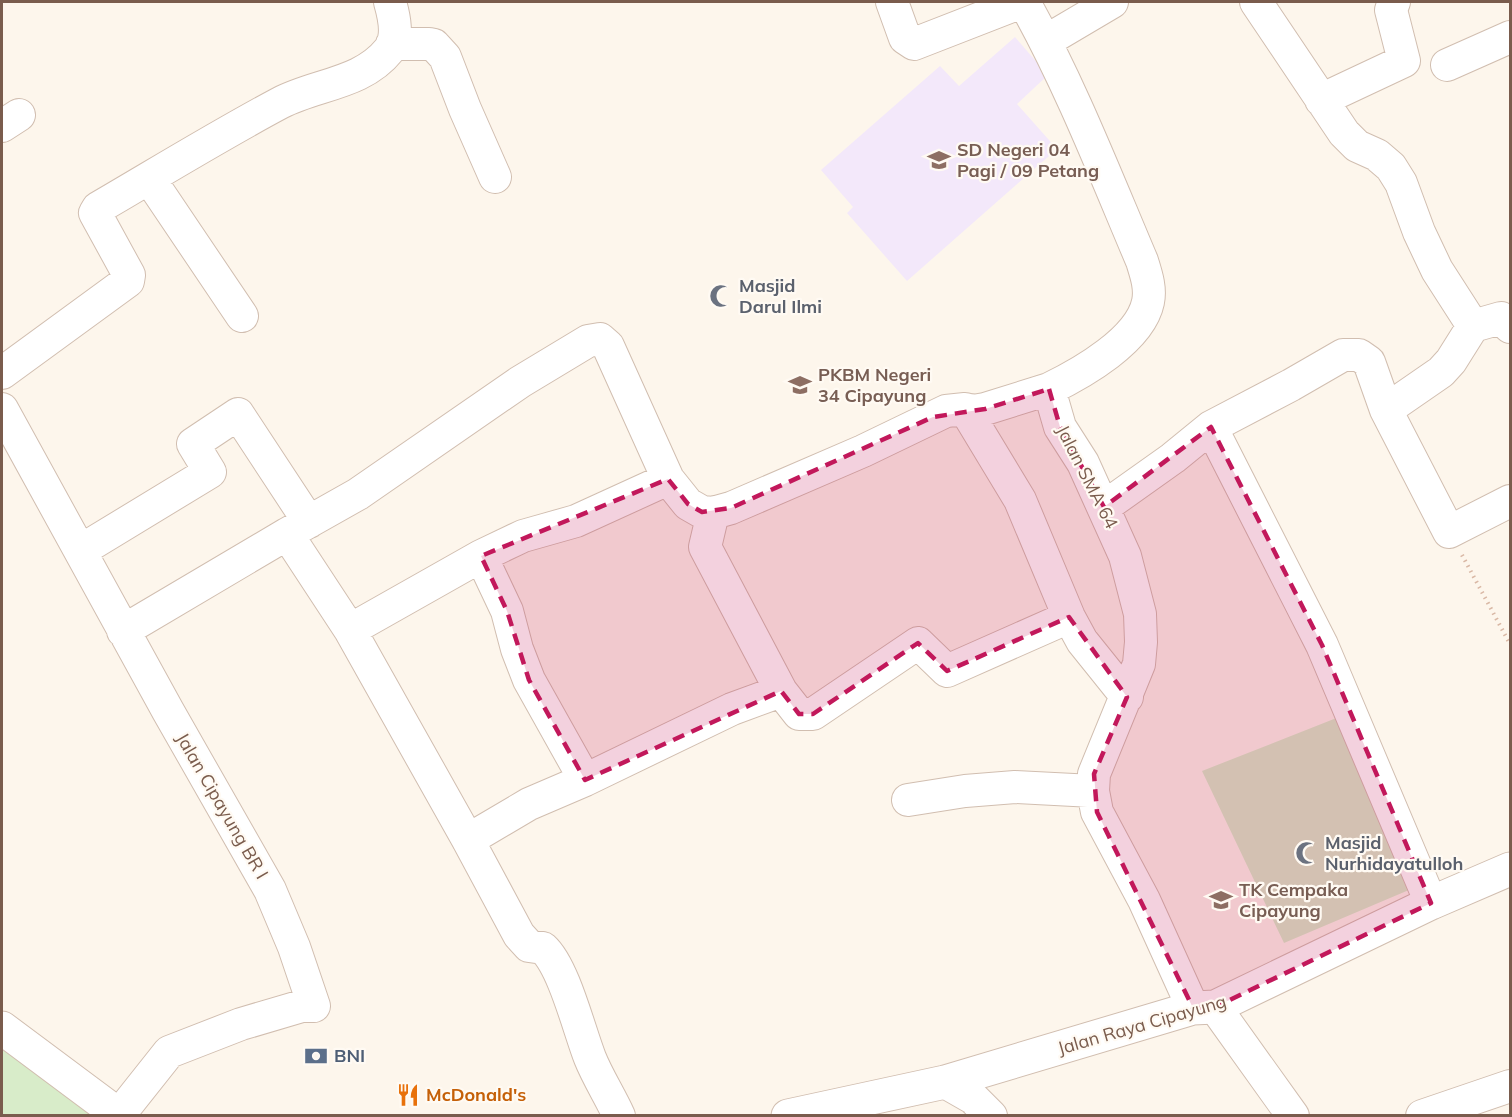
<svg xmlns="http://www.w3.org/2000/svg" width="1512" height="1117" font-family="Mulish,sans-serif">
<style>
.education{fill:#f3e8fa}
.green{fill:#d8ecc9}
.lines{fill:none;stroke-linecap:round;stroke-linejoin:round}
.minor-casing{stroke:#d1beb0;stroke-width:34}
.tertiary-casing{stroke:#d1beb0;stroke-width:35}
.path{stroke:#d9b8a5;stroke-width:4;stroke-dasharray:1.5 4.5;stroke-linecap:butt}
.minor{stroke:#fff;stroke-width:32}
.tertiary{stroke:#fff;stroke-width:33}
.marked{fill:#c2185b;fill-opacity:0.2;stroke:#c2185b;stroke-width:4.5;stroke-dasharray:12 8;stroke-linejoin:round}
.labels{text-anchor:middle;stroke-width:4.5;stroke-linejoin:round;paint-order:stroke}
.education-label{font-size:18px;font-weight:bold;fill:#785e54;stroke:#fffaf3;text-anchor:start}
.worship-label{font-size:18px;font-weight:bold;fill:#5b616d;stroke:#fffaf3;text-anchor:start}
.street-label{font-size:18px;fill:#7a5c4d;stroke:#fffaf3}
.service-label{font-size:18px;font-weight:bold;fill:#4e5e75;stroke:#fffaf3;text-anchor:start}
.food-label{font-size:18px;font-weight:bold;fill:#c56008;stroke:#fffaf3;text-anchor:start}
</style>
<rect width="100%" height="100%" fill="#fdf6ec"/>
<path class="education" d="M1015 37 1048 75 1017 104 1057 149 907 281 847 213 853 207 821 170 940 66 959 86Z"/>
<path class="green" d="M1344 715 1416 887 1284 943 1202 771Z
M2 1027 131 1115H2Z"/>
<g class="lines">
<g class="minor-casing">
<path id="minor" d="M892 2 905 38 914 44 1022 2
M1024 2C1070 84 1105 174 1142 261 1146 274 1151 288 1148 302 1140 340 1082 373 1049 389L1060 427 1083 463 1125 556 1140 614 1141 642 1139 664 1094 774 1093 791 1097 812 1144 900 1193 1008
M1256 2 1344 133 1357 146 1377 155 1391 167 1401 183 1419 232 1437 270 1473 326
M1046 41 1112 2
M392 44H429L434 45 445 57 465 109 495 177
M1447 65 1510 37
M1321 100 1404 61 1391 10 1394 2
M2 126 19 115
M149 178 242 316
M2 373 128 281 129 275 95 213 98 208C158 173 218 136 280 103 316 84 362 84 389 50 399 37 394 16 390 2
M2 409 168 711 270 890 294 947 314 1006H302L241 1024 169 1052 119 1115
M965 409 1020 500 1069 617 1082 641 1127 697
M1386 410 1441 372 1451 361 1473 326 1501 318 1510 327
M1211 427 1322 645 1431 903
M1104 507 1173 458 1211 427 1291 385 1343 355H1359L1369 362 1386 410 1449 532 1510 501
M713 513 705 547 781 691 799 714H813L918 643 947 671 1069 617
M287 534 358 494 520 382 588 341 600 339 608 346 668 479 688 504 702 512 713 513 731 508 863 451 946 411 965 409 973 411 985 409 1049 389
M80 551 210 472 193 444 238 414 309 522
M481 556 507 611 517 649 529 680 585 780
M350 630 481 556 523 536 576 521 668 479
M123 631 287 534 350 630 468 840 519 935 529 946 543 948C564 967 579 1030 590 1058 598 1078 610 1096 619 1116
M908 800 965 791 1015 787 1093 791
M468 840 529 804 585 780 732 709 781 691
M1215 1007 1293 1116
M945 1082 973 1098 991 1116
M1422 1116 1510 1086"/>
</g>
<g class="tertiary-casing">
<path id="tertiary" d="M2 1028 120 1116
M788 1116 945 1082 1193 1008 1215 1007 1431 903 1510 869"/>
</g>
<path class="path" d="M1462 555 1510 644"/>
<use href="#minor" class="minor"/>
<use href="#tertiary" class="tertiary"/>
</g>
<path class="marked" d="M1049 389 1060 427 1104 507 1211 427 1322 645 1431 903 1215 1007 1193 1008 1097 812 1094 774 1127 697 1069 617 947 671 918 643 813 714H799L781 691 585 780 529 680 507 611 481 556 668 479 688 504 702 512 731 508 933 417 985 409Z"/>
<defs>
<g id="school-bare" transform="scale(1.8)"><path d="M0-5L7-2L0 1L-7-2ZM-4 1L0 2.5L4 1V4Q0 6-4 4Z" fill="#8d6e63" stroke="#fffaf3" stroke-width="2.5" paint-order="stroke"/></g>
<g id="mosque-bare" transform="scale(1.8)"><path d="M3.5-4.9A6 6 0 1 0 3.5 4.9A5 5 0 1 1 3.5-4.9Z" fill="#6b7280" stroke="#fffaf3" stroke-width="2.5" paint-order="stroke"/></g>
<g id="bank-bare" transform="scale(1.8)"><path d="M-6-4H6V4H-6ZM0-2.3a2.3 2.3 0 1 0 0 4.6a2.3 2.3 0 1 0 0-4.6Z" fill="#5c6f8a" stroke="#fffaf3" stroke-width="2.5" paint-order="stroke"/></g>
<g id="restaurant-bare" transform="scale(1.8)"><path d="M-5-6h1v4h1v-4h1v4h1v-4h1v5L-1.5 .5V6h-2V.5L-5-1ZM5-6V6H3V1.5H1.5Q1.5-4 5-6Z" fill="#e8710a" stroke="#fffaf3" stroke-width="2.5" paint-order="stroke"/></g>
</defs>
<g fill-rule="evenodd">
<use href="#school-bare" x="939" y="160"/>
<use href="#mosque-bare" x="721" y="296"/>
<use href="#school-bare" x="800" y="385"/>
<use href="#mosque-bare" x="1307" y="853"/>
<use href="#school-bare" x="1221" y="900"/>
<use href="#bank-bare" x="316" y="1056"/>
<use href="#restaurant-bare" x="408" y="1095"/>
</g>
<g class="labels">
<g class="education-label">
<text x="957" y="156">SD Negeri 04<tspan x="957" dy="21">Pagi / 09 Petang</tspan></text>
<text x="818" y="381">PKBM Negeri<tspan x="818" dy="21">34 Cipayung</tspan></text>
<text x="1239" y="896">TK Cempaka<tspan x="1239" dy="21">Cipayung</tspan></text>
</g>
<g class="worship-label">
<text x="739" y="292">Masjid<tspan x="739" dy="21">Darul Ilmi</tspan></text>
<text x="1325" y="849">Masjid<tspan x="1325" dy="21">Nurhidayatulloh</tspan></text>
</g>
<g class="street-label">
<text transform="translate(1087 477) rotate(63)" y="6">Jalan SMA 64</text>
<text transform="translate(222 806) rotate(60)" y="6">Jalan Cipayung BR I</text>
<text transform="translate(1142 1025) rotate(-16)" y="6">Jalan Raya Cipayung</text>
</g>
<g class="service-label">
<text x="334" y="1062">BNI</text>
</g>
<g class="food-label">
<text x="426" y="1101">McDonald's</text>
</g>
</g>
<rect width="1512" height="1117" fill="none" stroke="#7a5c4d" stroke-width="6"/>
</svg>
